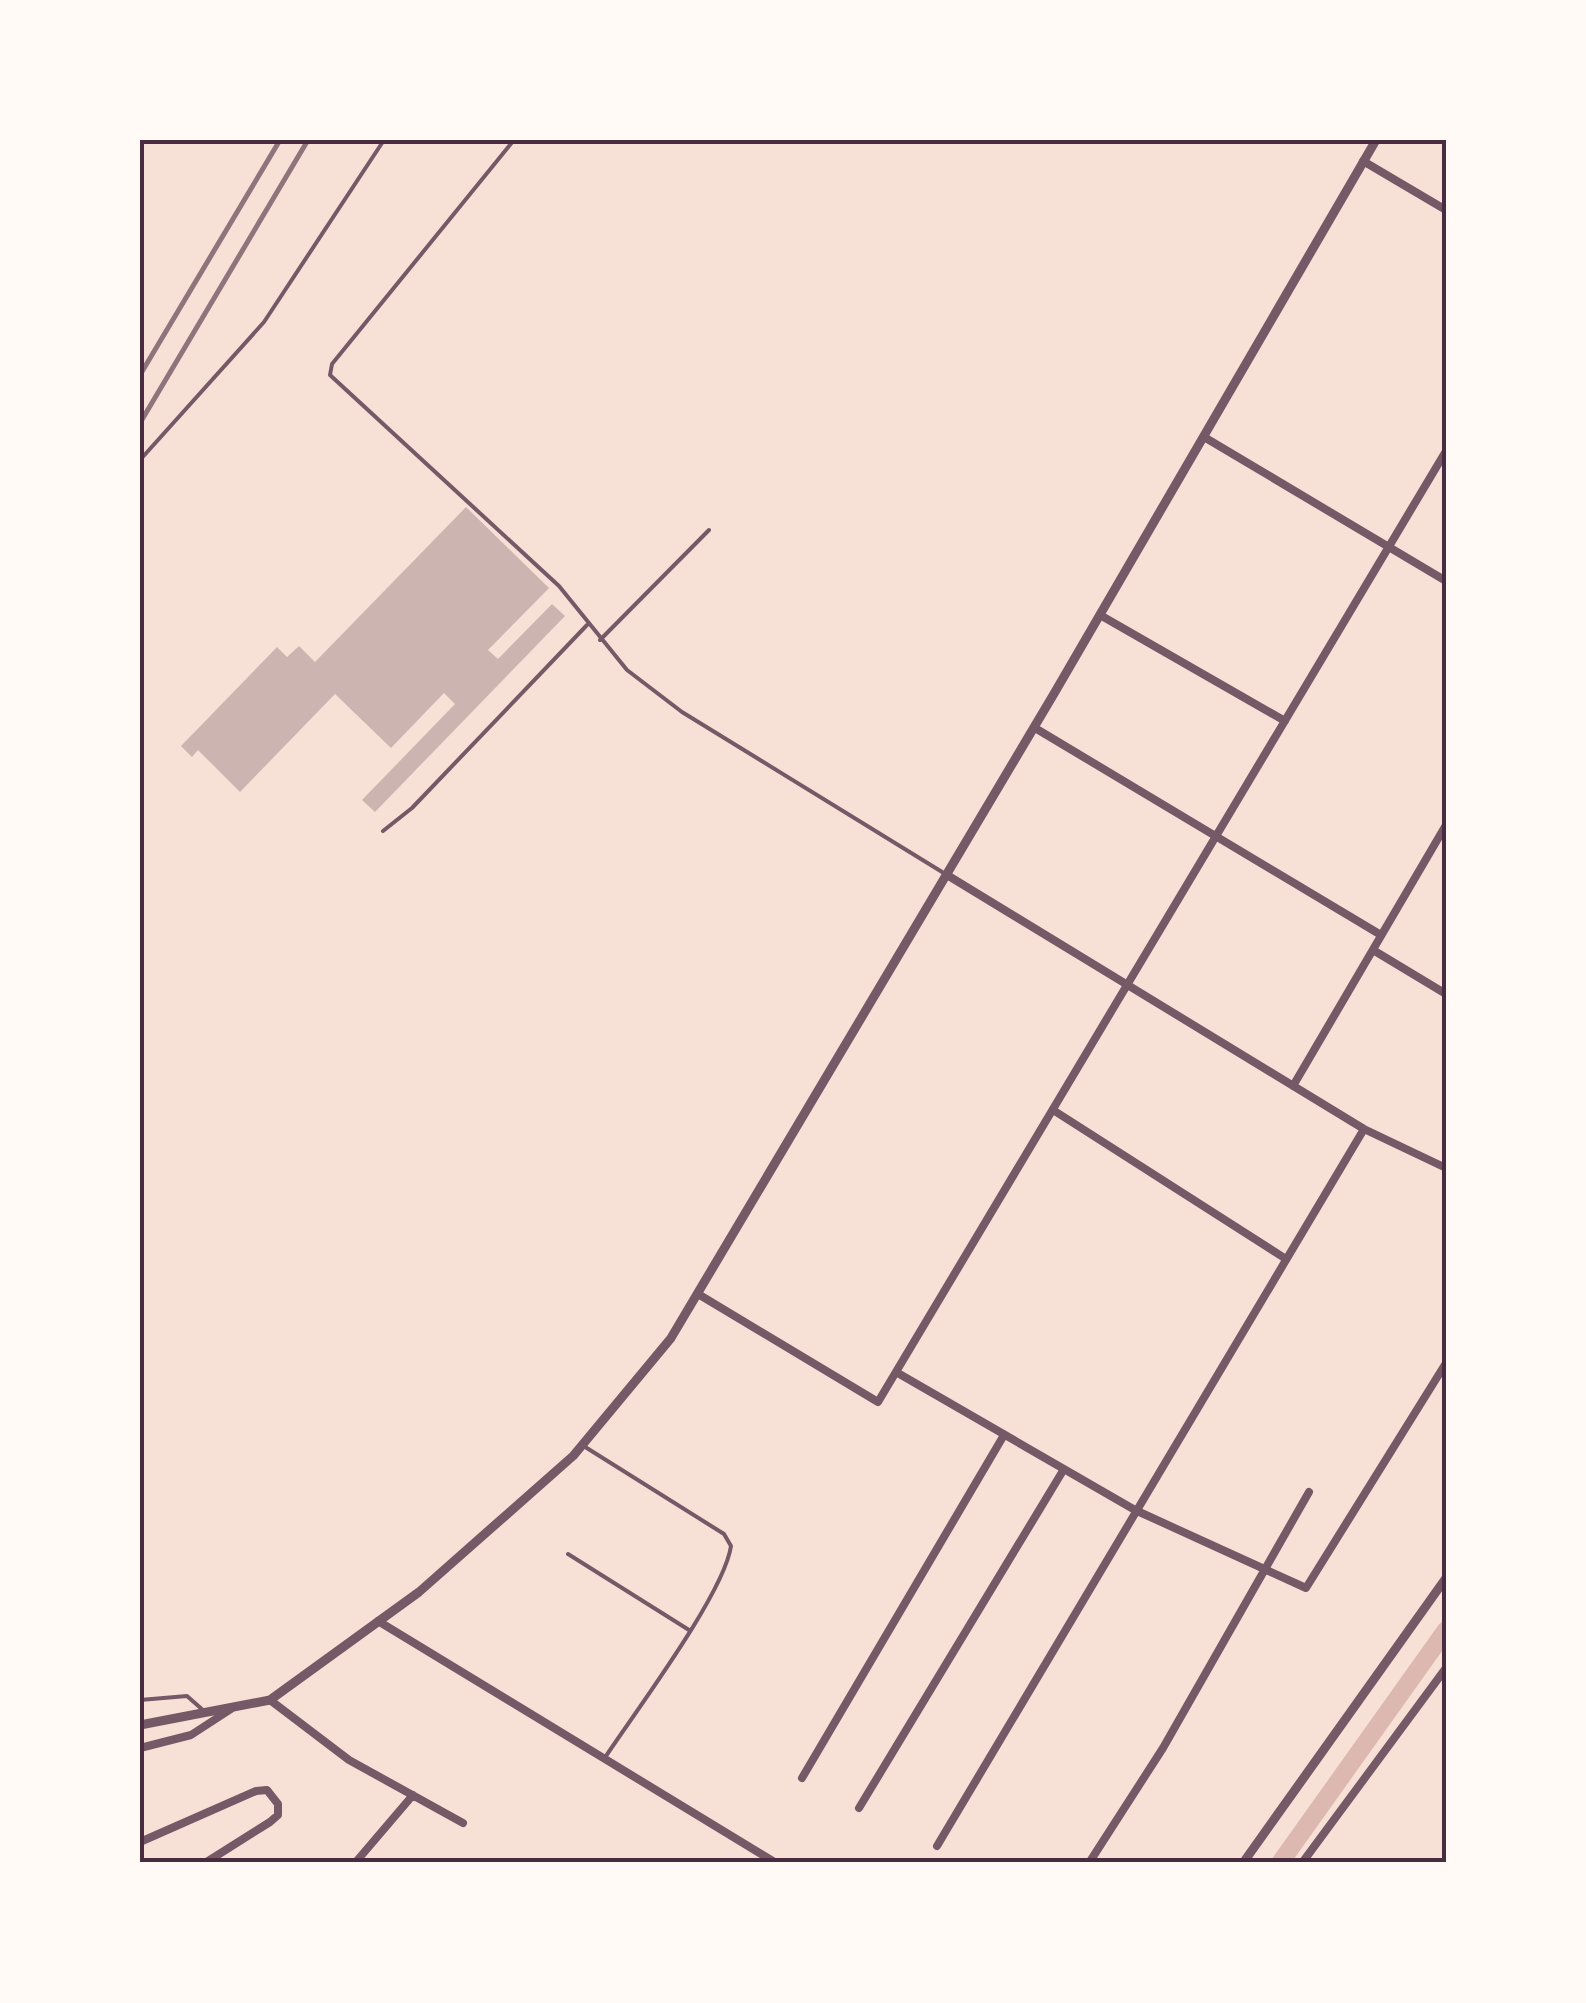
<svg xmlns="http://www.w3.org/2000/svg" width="1586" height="2003" font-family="'PT Sans Narrow',sans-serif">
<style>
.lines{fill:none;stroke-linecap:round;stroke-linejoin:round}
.canal{stroke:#dcb8b0;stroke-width:18}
.building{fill:#ccb4b1}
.service{stroke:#755966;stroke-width:4}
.minor{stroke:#755966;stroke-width:8}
.tertiary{stroke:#755966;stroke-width:9}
.rail{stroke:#8f747c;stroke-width:5}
.neatline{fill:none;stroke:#4a2c40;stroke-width:4}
</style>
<rect width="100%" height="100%" fill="#f7e1d7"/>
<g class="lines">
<path class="canal" d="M1280 1863 1446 1630"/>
</g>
<path class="building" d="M466 507 549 588 488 650 498 659 552 604 565 616 375 812 362 800 455 704 444 693 391 748 335 694 240 792 198 750 192 757 181 746 277 647 287 657 299 646 315 662Z"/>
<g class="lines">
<path class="service" d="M514 140 332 364 330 375 559 586 627 670 682 712 947 875
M140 460 264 322 384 140
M600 640 709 530
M383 831 412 808 587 625
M582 1445 724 1534 731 1546C724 1594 635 1712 604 1759
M568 1554 689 1630
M140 1700 187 1696 204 1711"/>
<path class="minor" d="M1363 161 1446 210
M1204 437 1446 581
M1100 615 1285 721
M1035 728 1381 935
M947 875 1364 1129 1446 1168
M1373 950 1446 994
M1293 1086 1446 825
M1053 1110 1286 1259
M698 1294 878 1402 1446 451
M896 1372 1135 1510 1306 1588 1446 1363
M378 1621 776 1863
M270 1700 349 1760 463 1823
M140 1748 191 1735 231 1709
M802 1778 1004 1435
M859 1808 1064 1469
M140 1842 256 1791 267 1790 278 1804V1815L270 1822 205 1863
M937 1846 1364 1129
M355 1863 413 1795
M1089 1863 1163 1748 1309 1492
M1302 1863 1446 1668"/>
<path class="tertiary" d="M140 1725 270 1700 419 1592 573 1456 671 1338 1055 692 1376 140
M1243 1863 1446 1578"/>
<path class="rail" d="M140 375 280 140
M140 423 308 140"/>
</g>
<rect width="1586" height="2003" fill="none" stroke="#fffaf5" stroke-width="285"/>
<rect x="142" y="142" width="1302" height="1718" class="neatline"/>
</svg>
